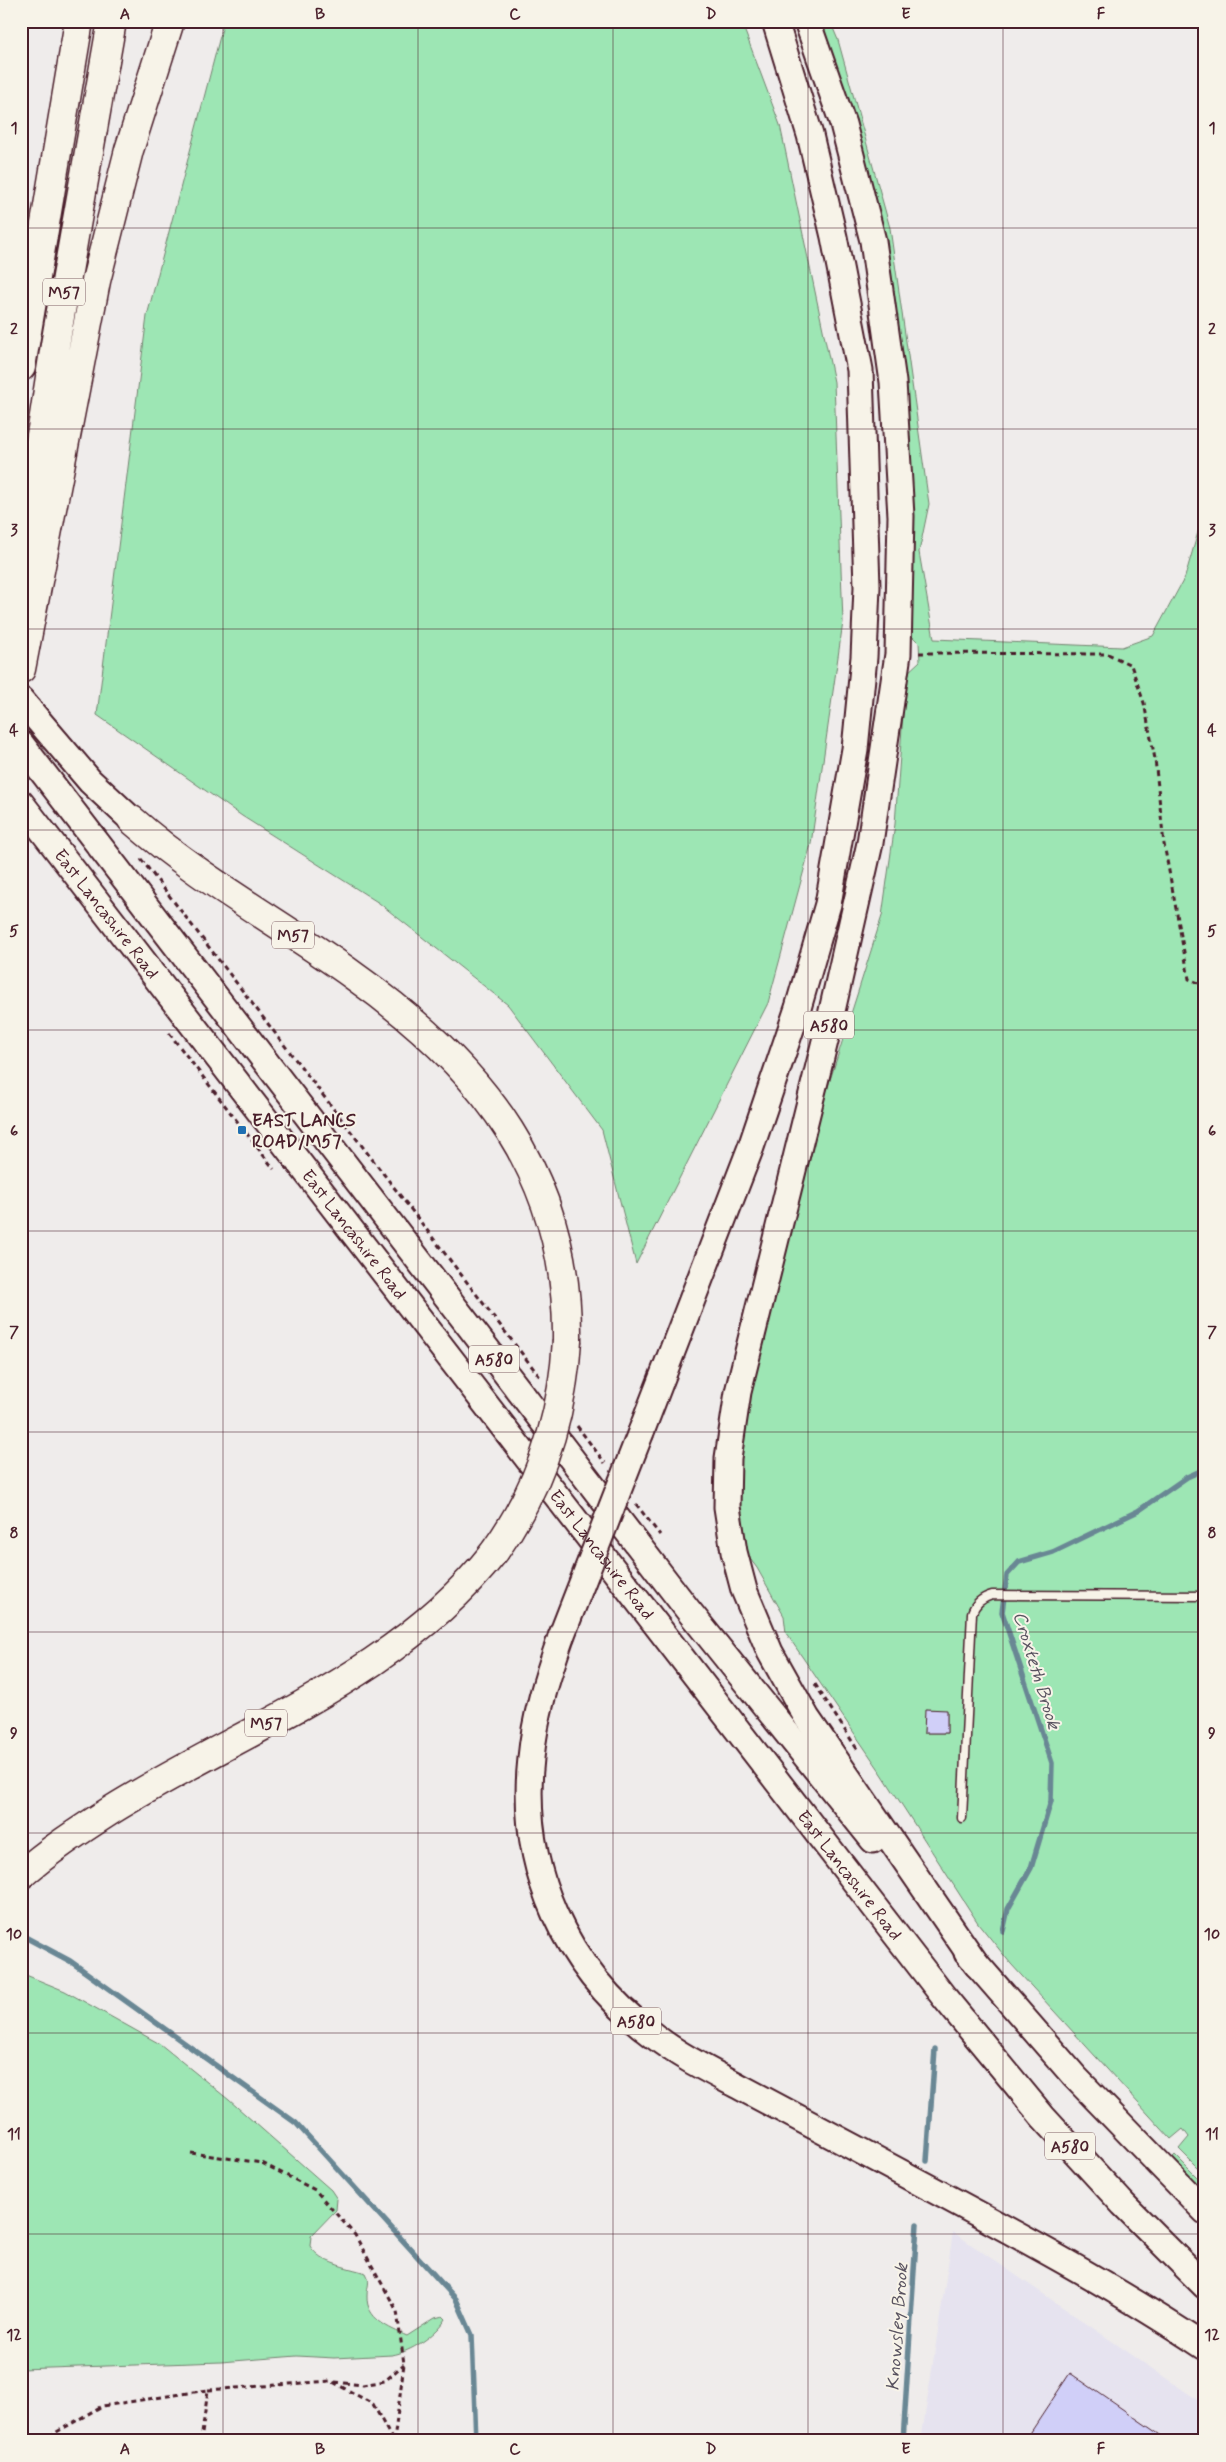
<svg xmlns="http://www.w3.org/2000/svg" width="1226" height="2462" font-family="Mynerve,sans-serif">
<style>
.built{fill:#e6e3ef}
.green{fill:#9de6b4;stroke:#748270;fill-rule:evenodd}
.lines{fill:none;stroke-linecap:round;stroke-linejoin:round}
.stream{stroke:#698794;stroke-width:5.5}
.building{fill:#d0cff8;stroke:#4a1f2b}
.service-casing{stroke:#4a1f2b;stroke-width:11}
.trunk-casing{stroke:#4a1f2b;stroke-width:29}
.motorway-casing{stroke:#4a1f2b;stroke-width:31}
.path{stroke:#4a1f2b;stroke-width:3;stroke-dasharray:5 4;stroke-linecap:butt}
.service{stroke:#f7f3e8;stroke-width:8}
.trunk{stroke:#f7f3e8;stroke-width:25}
.motorway{stroke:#f7f3e8;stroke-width:28}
.trunk-bridge-casing{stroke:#4a1f2b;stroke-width:29;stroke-linecap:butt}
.motorway-bridge-casing{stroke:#4a1f2b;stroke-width:31;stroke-linecap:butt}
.trunk-bridge{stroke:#f7f3e8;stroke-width:25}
.motorway-bridge{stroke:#f7f3e8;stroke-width:28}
.grid{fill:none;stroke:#4a1f2b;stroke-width:1;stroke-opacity:0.55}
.poi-dot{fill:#1f6fb2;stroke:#f7f3e8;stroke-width:2}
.labels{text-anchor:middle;stroke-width:4;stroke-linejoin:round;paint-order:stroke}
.shield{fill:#f7f3e8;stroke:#7e5f64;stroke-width:1}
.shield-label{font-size:16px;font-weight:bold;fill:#4a1f2b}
.street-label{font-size:18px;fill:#4a1f2b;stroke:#f7f3e8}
.poi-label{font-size:18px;font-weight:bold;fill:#4a1f2b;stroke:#f7f3e8;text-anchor:start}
.water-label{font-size:19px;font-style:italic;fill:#595360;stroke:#f7f3e8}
.neatline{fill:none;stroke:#4a1f2b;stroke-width:2}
.grid-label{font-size:16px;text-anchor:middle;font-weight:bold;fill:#4a1f2b}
</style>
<rect width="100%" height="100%" fill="#efeceb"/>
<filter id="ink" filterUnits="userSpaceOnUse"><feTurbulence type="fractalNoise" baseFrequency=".02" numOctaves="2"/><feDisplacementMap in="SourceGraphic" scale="10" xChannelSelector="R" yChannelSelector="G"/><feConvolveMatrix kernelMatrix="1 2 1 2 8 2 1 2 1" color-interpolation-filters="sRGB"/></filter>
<g filter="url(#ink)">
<path class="built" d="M953 2232 1205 2405V2441H921Z"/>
<path class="green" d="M224 21H741L780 125 834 382 843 622 811 844 768 1003 636 1264 602 1130 508 1005 379 903 242 816 97 715 147 316Z
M815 21H830L838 40 890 228 929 504 919 552 934 639 1122 647 1153 636 1185 577 1205 508V2175L1179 2149 1189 2137 1183 2129 1171 2139 1011 1964 978 1923 882 1774 786 1633 784 1616 757 1568 741 1547 738 1512 739 1461 752 1379 818 1118 882 916 895 824 906 674 920 661 919 643 907 631 904 394ZM926 1709 947 1711V1733H924Z
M21 1973 65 1991 160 2044 229 2100 331 2190 337 2199 336 2210 311 2236 310 2246C321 2264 347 2267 366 2273 371 2282 367 2286 367 2296 366 2319 389 2328 407 2336L435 2318 443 2316 446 2319C436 2335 411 2352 392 2355L334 2358 297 2356 221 2362 21 2369Z
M1175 2155 1205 2185V2195L1170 2160Z"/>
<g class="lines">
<path class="stream" d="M1003 1931 1008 1909 1031 1868 1051 1801 1052 1763 1002 1612 1007 1575 1019 1562 1053 1552 1138 1511 1187 1477 1205 1469
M25 1937 70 1961 296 2123 456 2299 472 2335 476 2441
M927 2161 935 2049
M903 2441 917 2224"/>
</g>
<path class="building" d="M925 1709 947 1710V1733H924Z
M1070 2373 1169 2441H1025Z"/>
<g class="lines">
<g class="service-casing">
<path id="service" d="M962 1818 972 1613C975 1603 982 1598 992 1595L1205 1596"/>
</g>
<g class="trunk-casing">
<g id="trunk">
<path d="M807 21 843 124 873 241 893 382 901 516 898 654 870 843 827 1033 738 1392 728 1458 727 1507 734 1552 744 1590 770 1652 807 1718 977 1965"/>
<path d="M21 700 90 781 132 820"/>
<path d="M21 744 688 1610 873 1840"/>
<path id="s1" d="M21 803 944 1997 1043 2117 1123 2204 1205 2286"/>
<path d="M641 1432 751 1147 798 1008 828 904 855 749 864 657 867 587 860 370 834 237 810 135 775 21"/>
<path d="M561 1637C547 1677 535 1716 531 1758 519 1869 565 1969 654 2036 681 2057 712 2072 742 2088 780 2108 819 2129 857 2149 974 2212 1094 2273 1205 2347"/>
<path d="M967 1953 1075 2077 1205 2211"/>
</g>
</g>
<g class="motorway-casing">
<path id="motorway" d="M21 367 79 21
M21 564 55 345 112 21
M21 669 96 281 129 150 170 21
M132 820C200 880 281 923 354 976 483 1067 569 1176 567 1340
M21 1875C48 1851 79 1831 110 1811 241 1729 397 1677 495 1551"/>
</g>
<path class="path" d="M919 653 1108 654 1131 665 1144 703 1155 759 1164 844 1189 979 1205 986
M141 859 540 1377
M169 1033 274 1169
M577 1426 605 1463
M636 1504 660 1535
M815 1684 859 1752
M191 2153 262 2163 315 2190 355 2235 397 2311 404 2364 394 2441
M335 2382 363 2385 385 2381 404 2364
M208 2390 331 2381 373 2404 393 2441
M41 2441 102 2406 208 2390 201 2441"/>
<use href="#service" class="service"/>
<use href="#trunk" class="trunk"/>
<use href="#motorway" class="motorway"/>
<g class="trunk-bridge-casing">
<path id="trunk-bridge" d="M561 1637 641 1432"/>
</g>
<g class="motorway-bridge-casing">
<path id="motorway-bridge" d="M495 1551C540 1488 563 1417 567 1340"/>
</g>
<use href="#trunk-bridge" class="trunk-bridge"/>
<use href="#motorway-bridge" class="motorway-bridge"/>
</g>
</g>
<path class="grid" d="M223 21V2441M418 21V2441M613 21V2441M808 21V2441M1003 21V2441M21 228H1205M21 429H1205M21 629H1205M21 830H1205M21 1030H1205M21 1231H1205M21 1432H1205M21 1632H1205M21 1833H1205M21 2033H1205M21 2234H1205"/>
<rect class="poi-dot" x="237" y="1125" width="10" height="10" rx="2.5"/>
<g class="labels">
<g class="shield">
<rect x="43" y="278.5" width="42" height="27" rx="4"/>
<rect x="272" y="921.5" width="42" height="27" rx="4"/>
<rect x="804" y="1011.5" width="50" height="27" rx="4"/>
<rect x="469" y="1345.5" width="50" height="27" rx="4"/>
<rect x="245" y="1709.5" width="42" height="27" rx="4"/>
<rect x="611" y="2007.5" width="50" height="27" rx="4"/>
<rect x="1045" y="2132.5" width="50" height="27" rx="4"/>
</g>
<g class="shield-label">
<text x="64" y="298">M57</text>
<text x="293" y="941">M57</text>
<text x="829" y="1031">A580</text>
<text x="494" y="1365">A580</text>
<text x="266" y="1729">M57</text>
<text x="636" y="2027">A580</text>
<text x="1070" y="2152">A580</text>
</g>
<g class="street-label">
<text dy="6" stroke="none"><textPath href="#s1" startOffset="140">East Lancashire Road</textPath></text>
<text dy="6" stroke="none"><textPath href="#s1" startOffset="545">East Lancashire Road</textPath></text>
<text dy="6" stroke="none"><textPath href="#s1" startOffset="950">East Lancashire Road</textPath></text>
<text dy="6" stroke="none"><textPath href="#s1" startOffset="1355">East Lancashire Road</textPath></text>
</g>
<g class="poi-label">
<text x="252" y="1126">EAST LANCS<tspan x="252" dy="21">ROAD/M57</tspan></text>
</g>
<g class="water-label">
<text transform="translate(1038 1670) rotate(73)" y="7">Croxteth Brook</text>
<text transform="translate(896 2327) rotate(-86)" y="7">Knowsley Brook</text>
</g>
</g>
<rect width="1226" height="2462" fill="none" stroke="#f7f3e8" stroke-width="55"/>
<rect x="28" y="28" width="1170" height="2406" class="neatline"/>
<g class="grid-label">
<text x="125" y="19">A</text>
<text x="320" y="19">B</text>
<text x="515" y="19">C</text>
<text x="711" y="19">D</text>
<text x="906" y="19">E</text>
<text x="1101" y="19">F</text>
<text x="14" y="133">1</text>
<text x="1212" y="133">1</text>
<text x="14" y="334">2</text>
<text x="1212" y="334">2</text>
<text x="14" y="535">3</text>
<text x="1212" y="535">3</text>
<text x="14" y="735">4</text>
<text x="1212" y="735">4</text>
<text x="14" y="936">5</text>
<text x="1212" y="936">5</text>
<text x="14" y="1136">6</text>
<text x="1212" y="1136">6</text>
<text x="14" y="1337">7</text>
<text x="1212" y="1337">7</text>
<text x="14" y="1538">8</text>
<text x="1212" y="1538">8</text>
<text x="14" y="1738">9</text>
<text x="1212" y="1738">9</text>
<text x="14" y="1939">10</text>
<text x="1212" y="1939">10</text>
<text x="14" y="2139">11</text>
<text x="1212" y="2139">11</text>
<text x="14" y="2340">12</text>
<text x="1212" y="2340">12</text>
<text x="125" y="2454">A</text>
<text x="320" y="2454">B</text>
<text x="515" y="2454">C</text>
<text x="711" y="2454">D</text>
<text x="906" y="2454">E</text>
<text x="1101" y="2454">F</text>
</g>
</svg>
